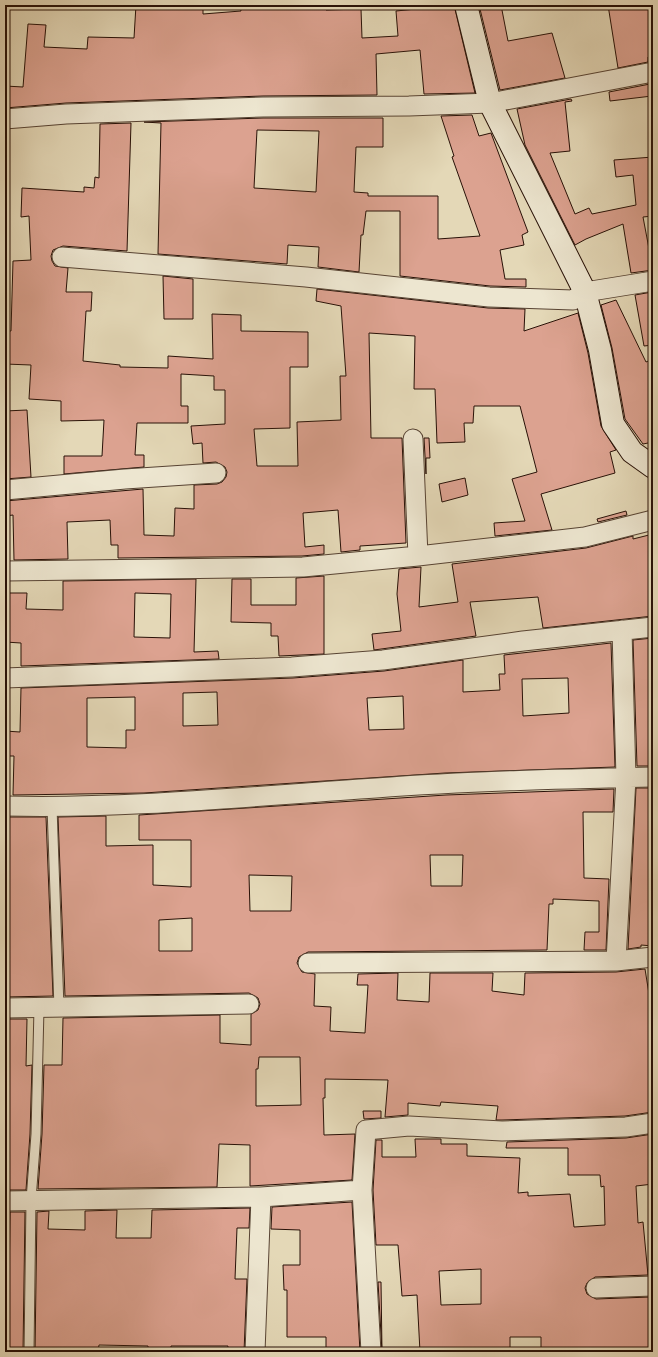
<svg xmlns="http://www.w3.org/2000/svg" width="658" height="1357" font-family="'EB Garamond',serif">
<style>
.building{fill:#dca290;stroke:#281107;fill-rule:evenodd}
.lines{fill:none;stroke-linecap:round;stroke-linejoin:round}
.lane-casing{stroke:#574333;stroke-width:11}
.street-casing{stroke:#574333;stroke-width:21}
.secondary-casing{stroke:#281107;stroke-width:24}
.lane{stroke:#ede6d0;stroke-width:9}
.street{stroke:#ede6d0;stroke-width:19}
.secondary{stroke:#ede6d0;stroke-width:22}
</style>
<rect width="100%" height="100%" fill="#e4d8b7"/>
<filter id="stains"><feTurbulence type="fractalNoise" baseFrequency=".005" numOctaves="4"/><feColorMatrix values="0 0 0 0 .2 0 0 0 0 .09 0 0 0 0 .02 0 0 0 .5 -.17"/></filter>
<radialGradient id="worn" r=".72"><stop offset=".6" stop-color="#630" stop-opacity="0"/><stop offset="1" stop-color="#630" stop-opacity=".3"/></radialGradient>
<path class="building" d="M136 5H203V14L241 11 240 5H294V8L326 7V10L361 9 362 38 398 36 396 11 426 8V5H454L475 93 424 94 420 50 376 54 377 95 263 96 66 103 5 108V86L23 87 28 24 46 25 44 47 87 49 88 37 134 38Z
M479 5H501L508 41 552 33 565 78 500 90Z
M608 5H649L653 29V57H648V62L618 68Z
M650 84 652 96 610 101 609 92Z
M571 99 572 101 565 102 570 151 550 153 575 214 589 208 592 214 636 205 633 175 616 177 614 160 653 157V194H649L651 202H653V216L643 217 653 270 631 273 623 224 586 239 575 245 525 145 517 109Z
M472 115 479 136 491 133 528 232 522 235 524 245 500 250 505 279H526V287L490 286 400 276V211H366L363 235H361L359 272 318 267 319 247 288 245 287 264 158 254 161 123 144 122 263 118H383V147H356L354 192 368 193V196H438V239L480 236 452 157 454 156 441 116ZM257 130 319 131 316 192 254 188Z
M131 123 127 251 63 246 53 250 51 256 52 261 55 266 68 268 66 292H92L91 311H86L83 361 120 365V367L168 368V356L213 359 212 314 241 315V331L308 332V367H290V428L254 429 257 466H298L297 422 341 420 340 376H346L341 306 316 301 317 289 488 308 525 309 524 331 578 313 588 353 601 426 616 450 610 452 615 473 541 494 552 530 495 536 494 523 525 521 512 479 537 472 520 406H474L473 423H464L465 442 437 443 435 389H414L415 336 369 333 371 438H402L406 543 360 546V550L341 552 338 510 303 513 305 547 324 545V554L302 556 118 558V545H111L110 520 67 522 68 559 14 560 13 515 5 516V501L143 489 144 535 174 536 175 508 194 509V485L217 484 222 482 226 477 227 472 225 467 216 462 203 463 202 443 193 444 191 426 225 424V390H214V376L181 374V406H188V423H137L135 455H144V467L64 474V456H102L104 420 61 421V401L29 399 31 365 5 364V331H11L13 261 31 260 29 216 21 217 22 188 84 192V187L94 188 95 177 99 178 100 124Z
M163 276 193 279V319H164Z
M652 292 653 345 644 346 635 295Z
M616 300 646 362 653 359V442L643 444 625 419 612 348 601 305Z
M27 410 31 477 5 479V411Z
M424 438H429L430 458H426V474Z
M465 478 468 495 442 502 439 484Z
M626 511 627 515 598 522 597 519Z
M653 534V616L543 628 538 597 470 602 476 636 374 650 372 634 401 631 397 594 399 569 421 567 419 607 458 602 452 564 586 548 633 536V539Z
M324 576V654L279 656 278 636H271V623L231 622 232 579H251V605H296V578Z
M196 579 194 652 218 651 219 659 21 666V643L5 642V593H27L26 609 63 610V581ZM135 593 171 594 170 638 134 637Z
M653 638V766H637L633 640Z
M611 643 615 767 445 773 144 793 13 795 14 756H5V731L20 732 21 688 293 678 384 671 463 660V692L500 690 499 674H505L504 655ZM568 678 569 713 523 716 522 679ZM217 692 218 725 183 726V693ZM403 696 404 729 369 730 367 698ZM135 697V730H126V748L87 747V698Z
M636 788H653V946L641 945V947L628 949Z
M614 789 613 812H583L584 878 609 879 606 950H584L585 932H599V901L553 899V904H549L547 950 308 952 299 957 297 963 302 972 315 974 314 1006 331 1007 330 1031 365 1033 368 985H357L358 974 398 973 397 1000 429 1002 430 973H493L492 991 524 995 525 973 616 972 645 969 653 1019V1112L625 1116 502 1120H496L498 1106 441 1102 440 1106 408 1103V1115L385 1117 388 1080 325 1079V1098H323L324 1135 355 1134 352 1180 250 1186V1145L219 1144 217 1187 38 1189 42 1134 44 1065H62L63 1018 220 1015V1043L251 1045V1014L258 1010 260 1004 258 998 249 993 65 996 58 817 106 816V846L153 845V885L191 887V840H139V815L446 795ZM430 855H463L462 886H431ZM249 875 292 876 291 911H250ZM192 918V951H159V920ZM259 1057H300L301 1105 256 1106V1069H258Z
M5 817H46L53 996 5 997Z
M5 1019H27L26 1066 32 1065 30 1134 26 1190H5Z
M363 1111H381V1118L364 1119Z
M653 1134V1184L636 1186 638 1223 643 1222 648 1275 595 1277 587 1283 585 1288 587 1294 596 1299 650 1297 651 1302H653V1352H541V1337H510V1352H420L417 1295 402 1296 398 1245H376L373 1190 376 1140H382V1157H416L415 1139H441V1144H467V1156L520 1158 518 1193 528 1192V1196L570 1194 574 1227 605 1225 604 1186 601 1187 600 1175H568V1148H506L507 1142 626 1138ZM481 1269V1304L441 1305 439 1271Z
M352 1202 360 1352H326V1337H287V1290H284L283 1265H300V1230L271 1229 272 1207Z
M250 1208 249 1228H237L235 1279H247L244 1352H227L228 1346H171V1352H148V1346L99 1345 98 1352H35L37 1212 49 1211 48 1229 85 1230V1211L117 1210 116 1238H151L152 1210Z
M10 1212H25L23 1352H5V1290H9Z
M378 1282H381L382 1352Z"/>
<g class="lines">
<g class="lane-casing">
<path id="lane" d="M52 807 59 1008
M29 1352 31 1200 36 1134 39 1008"/>
</g>
<g class="street-casing">
<path id="street" d="M5 119 66 114 263 107 409 106 490 103 653 72
M62 257 306 277 489 297 573 300 585 292 653 281
M413 439 418 556
M5 490 125 479 216 473
M5 571 303 567 418 556 585 537 653 520
M5 678 292 667 383 660 523 641 653 627
M5 806C129 809 253 796 376 788 468 781 561 779 653 777
M616 961 626 778 622 630
M308 963 616 961 653 957
M5 1008 249 1004
M362 1190 366 1130 409 1126 502 1131 626 1127 653 1123
M5 1201 261 1197 362 1190 371 1352
M596 1288 653 1286
M255 1352 261 1197"/>
</g>
<g class="secondary-casing">
<path id="secondary" d="M466 5 490 103 585 292 600 350 613 424 632 452 653 467"/>
</g>
<use href="#lane" class="lane"/>
<use href="#street" class="street"/>
<use href="#secondary" class="secondary"/>
</g>
<rect width="658" height="1357" fill="none" stroke="#e4d8b7" stroke-width="20"/>
<rect x="6" y="6" width="646" height="1345" fill="none" stroke="#281107" stroke-width="2"/>
<rect x="10" y="10" width="638" height="1337" fill="none" stroke="#281107"/>
<rect width="100%" height="100%" filter="url(#stains)"/>
<rect width="100%" height="100%" fill="url(#worn)"/>
</svg>
